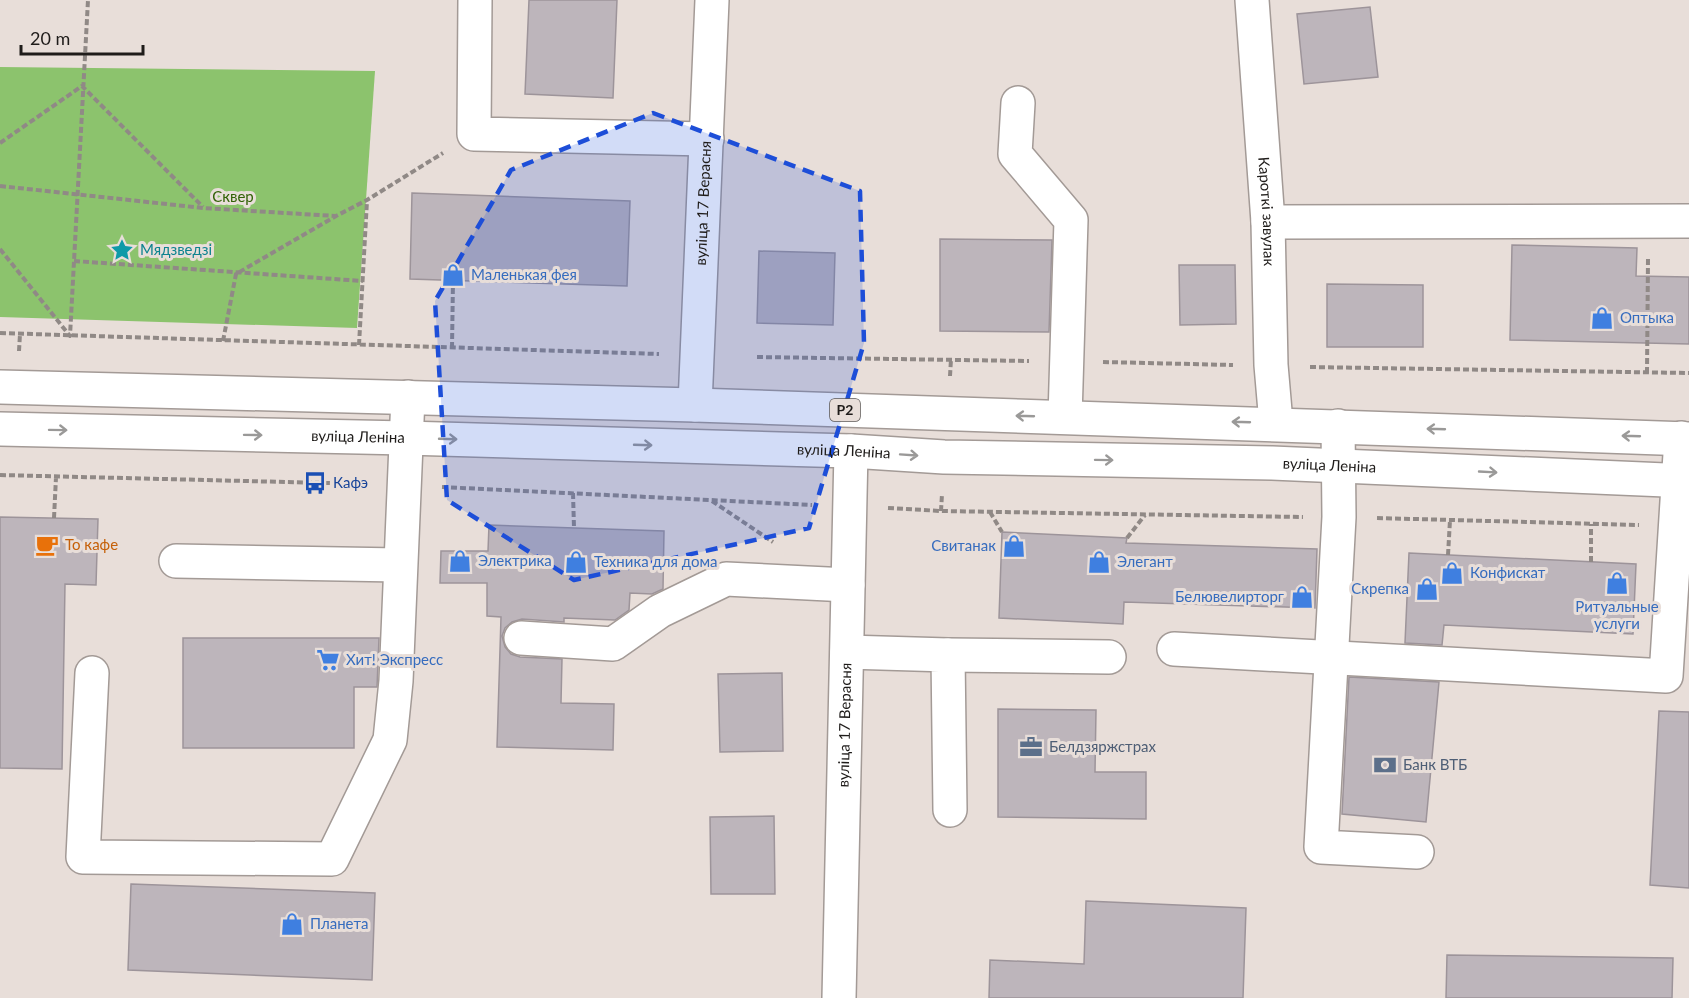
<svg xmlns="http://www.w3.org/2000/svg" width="1689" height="998" font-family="Lato,sans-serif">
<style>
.forest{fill:#8cc36d}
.building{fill:#bdb5bb;stroke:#9d949a;stroke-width:1.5}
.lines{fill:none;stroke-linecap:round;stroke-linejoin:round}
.minor-casing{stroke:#a39a96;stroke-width:36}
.major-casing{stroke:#a39a96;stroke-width:36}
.path{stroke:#908986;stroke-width:4;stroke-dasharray:6 3;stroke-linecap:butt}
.minor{stroke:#fff;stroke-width:33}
.major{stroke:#fff;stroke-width:33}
.oneway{stroke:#9a9998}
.marked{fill:#1d4ed8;fill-opacity:0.2;stroke:#1d4ed8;stroke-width:4.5;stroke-dasharray:12 8;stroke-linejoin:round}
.labels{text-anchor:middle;stroke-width:6;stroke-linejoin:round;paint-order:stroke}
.shield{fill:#e8ded9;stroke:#5b5653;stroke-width:1.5}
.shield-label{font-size:14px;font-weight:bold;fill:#1f1c1a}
.park-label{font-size:15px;fill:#316205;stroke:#e8ded9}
.street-label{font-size:15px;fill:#1f1c1a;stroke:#e8ded9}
.culture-label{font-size:15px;fill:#0d838f;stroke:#e8ded9;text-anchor:start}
.shop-label{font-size:15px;fill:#366cbe;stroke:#e8ded9;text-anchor:start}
.transit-label{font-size:15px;fill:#164399;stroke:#e8ded9;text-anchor:start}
.food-label{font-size:15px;fill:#c56008;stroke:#e8ded9;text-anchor:start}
.service-label{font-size:15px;fill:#4e5e75;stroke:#e8ded9;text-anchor:start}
</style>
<rect width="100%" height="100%" fill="#e8ded9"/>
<path class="forest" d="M0 67 375 71 357 328 0 317Z"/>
<path class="building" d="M529 0H617L613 98 525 94Z
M1370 7 1378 77 1304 84 1297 14Z
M412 193 630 201 627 286 410 279Z
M940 239 1052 240 1049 332 940 331Z
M1512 245 1637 248 1636 276 1689 277V344L1510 340Z
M759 251 835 253 833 325 757 323Z
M1179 265H1235L1236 324 1180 325Z
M1327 284 1423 285V347H1327Z
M0 517 98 519 96 585 65 584 62 769 0 768Z
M489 525 664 531 663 589 652 594 630 593 629 610 615 620 564 618V622L522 619 512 622 505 628 502 636 505 647 511 654 520 657 562 659 561 703 614 704 613 750 497 747 501 617 487 616V583H440L441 551H488Z
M1002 532 1127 538 1126 543 1317 549 1315 608 1124 602 1123 624 999 618Z
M1409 553 1636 564 1633 634 1444 625 1442 645 1405 643Z
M183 638H379L377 687H354V748H183Z
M782 673 783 751 720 752 718 674Z
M1349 677 1439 682 1426 822 1342 814Z
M998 709 1096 710 1095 772H1146V819L998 817Z
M1659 711 1689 712V888L1650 885Z
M774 816 775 894H711L710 817Z
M131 884 375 893 372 980 128 970Z
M1086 901 1246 908 1243 998H989L990 960 1084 964Z
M1447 955 1673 958 1672 998H1446Z"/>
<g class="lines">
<g class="minor-casing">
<g id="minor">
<path d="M475 0 474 134 707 139"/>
<path id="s1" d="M1252 0 1268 222 1271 365 1276 423"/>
<path d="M1018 103 1015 154 1071 220 1065 417"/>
<path d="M1268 222 1689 221"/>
<path id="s2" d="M695 405 712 0"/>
<path d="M1338 426 1339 517 1321 847 1417 852"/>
<path d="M176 561 399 565"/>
<path d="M521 638 613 644 660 611 726 579 848 585"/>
<path d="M1174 649 1666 676 1681 438"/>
<path d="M847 652 948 655 950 810"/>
<path d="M948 655 1109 657"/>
<path d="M92 673 83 857 332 859 390 740 396 681 408 397"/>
<path id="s3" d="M839 998 851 451"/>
</g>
</g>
<g class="major-casing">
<g id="major">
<path d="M0 387 695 405 1689 439"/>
<path id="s4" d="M0 429 406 438 851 451 944 457 1272 463 1689 481"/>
</g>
</g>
<path class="path" d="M0 143 82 86 203 207
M0 186 203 208 335 216
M0 249 70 336 88 0
M74 261 363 281
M0 333 659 354
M223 341 236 274 336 216 367 200 443 153
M359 345 367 201
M452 348 453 280
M19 351 20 334
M757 357 1029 361
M1103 362 1233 365
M1310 367 1689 373
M1647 373 1648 259
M950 376 951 359
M0 475 368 484
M442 487 812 505
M573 493 574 528
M712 501 773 542
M888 508 941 511 1303 517
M941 511 942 494
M990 512 1002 532
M54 518 56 477
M1377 518 1639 525
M1127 538 1145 515
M1448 555 1450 520
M1591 562V524"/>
<use href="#minor" class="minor"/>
<use href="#major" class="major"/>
</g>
<defs><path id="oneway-shaft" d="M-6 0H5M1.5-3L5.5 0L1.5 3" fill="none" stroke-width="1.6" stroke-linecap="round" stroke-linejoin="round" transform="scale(1.5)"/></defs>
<g class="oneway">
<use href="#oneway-shaft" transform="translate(1025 416) rotate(-178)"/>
<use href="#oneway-shaft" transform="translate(1241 422) rotate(-178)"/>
<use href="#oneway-shaft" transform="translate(1436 429) rotate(-178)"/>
<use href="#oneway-shaft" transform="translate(58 430) rotate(1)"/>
<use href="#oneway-shaft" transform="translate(253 435) rotate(1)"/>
<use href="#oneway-shaft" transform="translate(1631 436) rotate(-178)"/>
<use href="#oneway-shaft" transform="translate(448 439) rotate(2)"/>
<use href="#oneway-shaft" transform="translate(643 445) rotate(2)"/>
<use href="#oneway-shaft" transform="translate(909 455) rotate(4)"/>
<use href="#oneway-shaft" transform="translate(1104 460) rotate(1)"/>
<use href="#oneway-shaft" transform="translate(1488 472) rotate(3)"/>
</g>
<path class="marked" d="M653 113 860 191 864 343 809 528 574 580 447 500 435 301 511 170Z"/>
<defs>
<g id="sight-bare" transform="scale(1.8)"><path d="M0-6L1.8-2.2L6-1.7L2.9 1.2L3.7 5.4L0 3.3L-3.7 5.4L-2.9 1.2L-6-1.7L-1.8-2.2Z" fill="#0f9aa8" stroke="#e8ded9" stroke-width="2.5" paint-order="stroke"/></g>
<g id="shop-bare" transform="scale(1.8)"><path d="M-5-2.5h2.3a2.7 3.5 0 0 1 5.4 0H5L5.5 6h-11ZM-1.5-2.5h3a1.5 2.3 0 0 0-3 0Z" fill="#3f7fe0" stroke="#e8ded9" stroke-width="2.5" paint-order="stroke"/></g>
<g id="bus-bare" transform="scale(1.8)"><path d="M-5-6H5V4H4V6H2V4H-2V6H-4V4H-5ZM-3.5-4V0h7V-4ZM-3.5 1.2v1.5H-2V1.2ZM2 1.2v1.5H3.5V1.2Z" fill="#1a4fb4" stroke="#e8ded9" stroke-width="2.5" paint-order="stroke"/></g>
<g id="cafe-bare" transform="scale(1.8)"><path d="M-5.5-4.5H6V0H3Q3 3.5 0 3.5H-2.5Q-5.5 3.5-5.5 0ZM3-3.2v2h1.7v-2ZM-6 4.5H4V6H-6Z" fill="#e8710a" stroke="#e8ded9" stroke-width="2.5" paint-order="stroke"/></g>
<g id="supermarket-bare" transform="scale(1.8)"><path d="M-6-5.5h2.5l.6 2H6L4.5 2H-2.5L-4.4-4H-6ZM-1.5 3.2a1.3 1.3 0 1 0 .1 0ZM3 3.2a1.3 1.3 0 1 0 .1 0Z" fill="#3f7fe0" stroke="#e8ded9" stroke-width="2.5" paint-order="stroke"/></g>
<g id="office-bare" transform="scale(1.8)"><path d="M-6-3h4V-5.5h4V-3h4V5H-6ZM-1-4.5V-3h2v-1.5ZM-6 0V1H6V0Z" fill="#5c6f8a" stroke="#e8ded9" stroke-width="2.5" paint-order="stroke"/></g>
<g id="bank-bare" transform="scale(1.8)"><path d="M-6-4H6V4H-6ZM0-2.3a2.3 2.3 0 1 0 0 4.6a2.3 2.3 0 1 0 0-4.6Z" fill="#5c6f8a" stroke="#e8ded9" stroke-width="2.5" paint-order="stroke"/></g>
</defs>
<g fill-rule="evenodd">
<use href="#sight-bare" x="122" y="250"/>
<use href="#shop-bare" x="453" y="275"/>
<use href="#shop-bare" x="1602" y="318"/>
<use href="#bus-bare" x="315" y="483"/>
<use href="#cafe-bare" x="47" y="545"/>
<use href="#shop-bare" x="1014" y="546"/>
<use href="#shop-bare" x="460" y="561"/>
<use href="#shop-bare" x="576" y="562"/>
<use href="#shop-bare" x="1099" y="562"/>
<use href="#shop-bare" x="1452" y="573"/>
<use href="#shop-bare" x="1617" y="583"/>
<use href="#shop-bare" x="1427" y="589"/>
<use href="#shop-bare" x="1302" y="597"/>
<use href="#supermarket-bare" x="328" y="660"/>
<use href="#office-bare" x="1031" y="747"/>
<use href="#bank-bare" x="1385" y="765"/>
<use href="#shop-bare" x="292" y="924"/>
</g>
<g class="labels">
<rect class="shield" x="830" y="399" width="30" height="22" rx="4.5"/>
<g class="shield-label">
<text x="845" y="415">Р2</text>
</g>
<g class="park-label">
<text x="233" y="202">Сквер</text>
</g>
<g class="street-label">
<text dy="5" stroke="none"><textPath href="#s2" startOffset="202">вуліца 17 Верасня</textPath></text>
<text dy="5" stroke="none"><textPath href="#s1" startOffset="212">Кароткі завулак</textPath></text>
<text dy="5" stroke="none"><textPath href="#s4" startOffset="358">вуліца Леніна</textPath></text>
<text dy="5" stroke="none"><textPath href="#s4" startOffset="844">вуліца Леніна</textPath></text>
<text dy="5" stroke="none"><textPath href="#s4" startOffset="1330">вуліца Леніна</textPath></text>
<text dy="5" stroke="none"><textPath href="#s3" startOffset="273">вуліца 17 Верасня</textPath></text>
</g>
<g class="culture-label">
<text x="140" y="255">Мядзведзі</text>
</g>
<g class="shop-label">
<text x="471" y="280">Маленькая фея</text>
<text x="1620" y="323">Оптыка</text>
<text x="996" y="551" text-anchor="end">Свитанак</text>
<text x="478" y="566">Электрика</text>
<text x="594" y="567">Техника для дома</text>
<text x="1117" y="567">Элегант</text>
<text x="1470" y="578">Конфискат</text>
<text x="1409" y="594" text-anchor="end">Скрепка</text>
<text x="1284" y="602" text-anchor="end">Белювелирторг</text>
<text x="1617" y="612" text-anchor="middle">Ритуальные<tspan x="1617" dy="17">услуги</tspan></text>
<text x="346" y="665">Хит! Экспресс</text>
<text x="310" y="929">Планета</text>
</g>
<g class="transit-label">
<text x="333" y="488">Кафэ</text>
</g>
<g class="food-label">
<text x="65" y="550">То кафе</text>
</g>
<g class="service-label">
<text x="1049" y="752">Белдзяржстрах</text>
<text x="1403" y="770">Банк ВТБ</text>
</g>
</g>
<path d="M21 45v9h122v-9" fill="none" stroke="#1f1c1a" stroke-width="3"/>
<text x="30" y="45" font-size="18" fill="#1f1c1a" stroke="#e8ded9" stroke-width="4.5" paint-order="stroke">20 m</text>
</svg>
